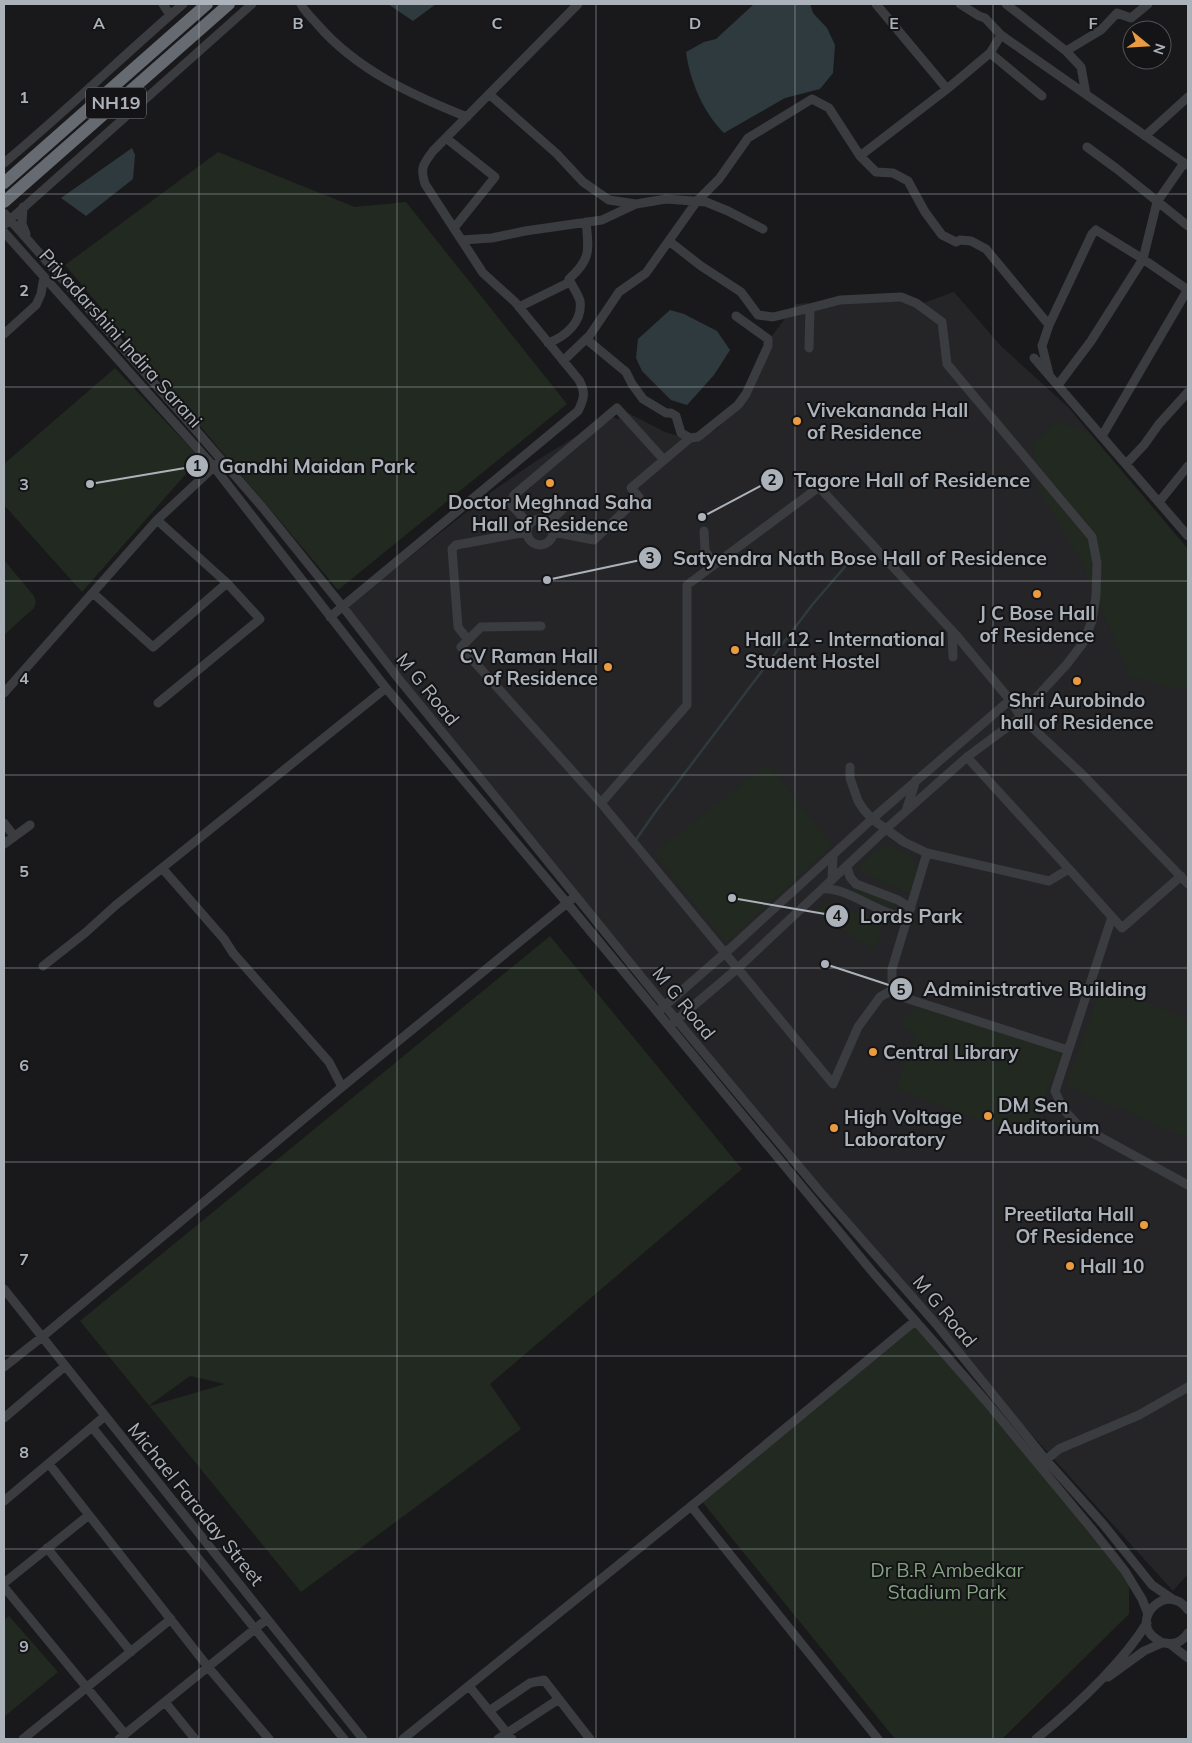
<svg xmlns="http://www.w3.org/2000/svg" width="1192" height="1743" font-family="Mulish,sans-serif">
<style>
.built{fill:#252528}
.green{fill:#212921;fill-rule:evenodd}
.water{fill:#2f3a3f}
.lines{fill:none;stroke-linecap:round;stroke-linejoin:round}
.stream{stroke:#2f3a3f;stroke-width:2.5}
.minor{stroke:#3a3c40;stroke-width:9}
.highway{stroke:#666a71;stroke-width:12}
.grid{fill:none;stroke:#acb2ba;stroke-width:1;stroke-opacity:0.55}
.poi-dot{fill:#ea9b42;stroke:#141416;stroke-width:2}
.labels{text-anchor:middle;stroke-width:4;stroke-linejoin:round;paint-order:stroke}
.shield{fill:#141416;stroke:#7e8389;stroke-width:1}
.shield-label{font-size:18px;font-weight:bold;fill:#acb2ba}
.street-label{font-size:19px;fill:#acb2ba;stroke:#141416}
.poi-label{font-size:19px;font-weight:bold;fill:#acb2ba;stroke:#141416;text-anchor:start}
.park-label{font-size:19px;fill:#86a484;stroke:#141416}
.grid-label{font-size:16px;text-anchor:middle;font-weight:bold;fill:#acb2ba;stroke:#141416;stroke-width:4;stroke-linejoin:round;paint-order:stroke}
.leader{fill:none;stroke:#acb2ba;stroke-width:2}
.callout-dot{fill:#acb2ba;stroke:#141416;stroke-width:2}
.mark-label{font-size:15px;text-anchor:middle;font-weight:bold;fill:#111}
.callout-label{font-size:20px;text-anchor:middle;font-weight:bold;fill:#acb2ba;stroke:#141416;stroke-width:4;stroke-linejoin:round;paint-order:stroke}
</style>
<rect width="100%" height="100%" fill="#19191b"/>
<path class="built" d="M954 292 1001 346 1068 407 1188 549V1574L1173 1591 862 1247 342 611 494 490 539 459 588 429 607 415 618 419 628 413 665 432 691 440 717 429 742 401 768 341 796 304 842 300 923 303Z"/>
<path class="green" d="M218 152 355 207 406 202 567 404 338 590 65 265Z
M115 368 200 458 82 592 4 505V464Z
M1057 421 1089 433 1188 549V688H1170L1130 676 1081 561 1039 490 1033 444Z
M4 560 34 596 36 602 34 608 4 635Z
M768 764 832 845 726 943 654 853Z
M890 846 911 856 918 875 910 894 865 874 859 866C868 855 875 850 890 846Z
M855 889 891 902 893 904V907L891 908 854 894 853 891Z
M827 902 884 924 874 950 815 912Z
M550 936 742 1169 490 1384 521 1429 301 1592 80 1321ZM190 1376 225 1384 150 1406V1405Z
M1103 984 1188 1019V1138L1066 1085Z
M919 1006 1062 1053 1030 1139 896 1089 916 1036 902 1023Z
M917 1324 1129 1579V1614L1002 1739H895L700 1499Z
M9 1616 58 1672 4 1717V1620Z"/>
<path class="water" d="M388 4H436L413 21Z
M754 4H810L813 13 827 28 835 45 833 73 820 89 785 98 724 133C703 112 690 81 686 52L704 42 716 39Z
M132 148 135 155 133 179 86 216 61 198Z
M670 310 684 314 717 331 730 350 714 375 687 405 671 400 642 371 636 358 638 339Z"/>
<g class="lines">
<path class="stream" d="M635 841 656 811 812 605 855 555"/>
<path class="minor" d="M163 4 170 15
M301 4C304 11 312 18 318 25 357 70 412 95 467 117
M876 4 947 89
M1006 4 1066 51 1101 30 1117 13 1131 18 1148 4
M1001 35 1187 165
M1066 51 1081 67 1086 94
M990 53 1042 96
M489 94 557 154 583 182 609 200 636 204 666 199 706 202 728 211 763 229
M1145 136 1188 97
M446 138 495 177 454 228
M1087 147 1117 169 1188 226
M860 156 947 89 990 53 1001 35 985 18 979 16 960 4
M4 163C65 112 123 56 183 4
M23 207 22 224 26 234
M4 213 200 435 263 508 343 607 398 678 506 810 665 1006 821 1193 936 1324 1046 1460 1103 1524 1152 1585 1174 1600
M4 225 252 4
M4 232 214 467 386 688 567 903 875 1275 985 1400 1091 1528 1125 1571 1142 1599 1148 1614
M462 240 492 238 525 231 602 220 636 204
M669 241 701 266 741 292 758 315 773 317 810 308
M519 307 570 282
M4 334 36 305 41 294 44 277
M586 339 626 372 632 384 643 399 666 413H671L676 416 681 433 690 438 698 437 738 405 746 394 768 346V339L736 316
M548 343C565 337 583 322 580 301 578 294 572 286 569 279 591 259 589 251 586 222
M1034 358 1188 536
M563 361 590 335 619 292 646 273 697 201 719 179 748 138 812 99 829 108 860 156 876 172 893 173 908 181 925 212 942 235 956 242 960 240 971 241 986 249 1049 325
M1049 374 1042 346 1049 325 1092 234 1096 230 1143 259 1157 202 1184 163
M1058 385 1091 341 1143 259 1188 290
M1102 436 1188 289
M1126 464 1144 445 1159 424 1188 392
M1159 502 1188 466
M527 532a13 13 0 1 1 26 0a13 13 0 1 1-26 0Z
M549 522 564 508
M529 524 513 507 511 502 514 495 617 408 664 460
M704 531 705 550 714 565
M553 532 594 540 639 497 631 488 690 438
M93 593 153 647 227 583 157 520
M330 617 578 411C584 399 586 393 579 380L515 302 483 273 425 184C420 167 423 165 433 151L578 4
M541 626 481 627 461 647 601 803 833 1084 858 1027 880 997 894 989
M952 632 953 657
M468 640 458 627 452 549 456 545 527 532
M4 693 157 520 217 464
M158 703 260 619 227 583
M967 757 1069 869
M850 767V778L858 801 864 810 872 819 904 842 927 853 1049 881 1069 869 1122 928 1181 876
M601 803 687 705V585L819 487 956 635 1010 700 1021 717 1084 776 1188 884
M906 811 916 780
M4 823 14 836
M4 844 30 825
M927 853 892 969V980L899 996 1068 1050
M847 867 850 877 856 884 898 900 911 908
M162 868 224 939 233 953 329 1062 342 1087
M832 880 833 855
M822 889C842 886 873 909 892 914 897 916 903 916 908 917
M1112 917 1055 1091 1063 1109 1078 1125 1188 1185
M43 966 85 933 116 905 386 688
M661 1009 733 946 872 819 1010 700 1033 701
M673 1023 738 968 887 828 967 757 1021 717 1033 701 1067 664 1083 643 1092 621 1096 596 1097 563 1092 537 947 364 942 322 916 303 901 297 840 300 810 308 809 348
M4 1289 363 1739
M4 1367 42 1337 342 1087 572 899
M4 1418 65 1366
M92 1427 344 1739
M1046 1460 1059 1449 1139 1415 1188 1387
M49 1464 208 1667 269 1739
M4 1501 105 1416
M691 1506 878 1739
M47 1548 131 1652
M4 1583 89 1515
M4 1587 125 1734
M1188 1610C1167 1580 1129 1620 1155 1638 1159 1641 1161 1643 1165 1643 1175 1645 1183 1641 1188 1633
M1170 1644 1188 1658
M1108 1677 1144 1651 1162 1643
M469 1686 512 1739
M165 1702 195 1739
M489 1711 530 1683 544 1680 590 1739
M23 1739 171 1619
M119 1739 267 1619
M403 1739 700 1499 915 1321
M498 1739 559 1699
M1036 1739C1075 1707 1120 1666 1147 1623"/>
<path class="highway" d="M4 183 207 4
M4 202 229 4"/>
</g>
<path class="grid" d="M199 4V1739M397 4V1739M596 4V1739M795 4V1739M993 4V1739M4 194H1188M4 387H1188M4 581H1188M4 775H1188M4 968H1188M4 1162H1188M4 1356H1188M4 1549H1188"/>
<g class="poi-dot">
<circle cx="797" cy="421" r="5"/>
<circle cx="550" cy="483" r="5"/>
<circle cx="1037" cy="594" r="5"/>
<circle cx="735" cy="650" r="5"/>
<circle cx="608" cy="667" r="5"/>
<circle cx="1077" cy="681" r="5"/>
<circle cx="873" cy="1052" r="5"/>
<circle cx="988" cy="1116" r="5"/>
<circle cx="834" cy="1128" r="5"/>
<circle cx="1144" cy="1225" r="5"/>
<circle cx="1070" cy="1266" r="5"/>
</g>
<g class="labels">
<rect class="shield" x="86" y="87.5" width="60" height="31" rx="4"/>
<g class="shield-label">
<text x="116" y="109">NH19</text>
</g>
<g class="street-label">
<text transform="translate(121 338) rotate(48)" y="7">Priyadarshini Indira Sarani</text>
<text transform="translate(428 689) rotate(51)" y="7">M G Road</text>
<text transform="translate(684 1003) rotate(51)" y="7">M G Road</text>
<text transform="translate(945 1311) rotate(50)" y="7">M G Road</text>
<text transform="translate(196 1504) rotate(51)" y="7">Michael Faraday Street</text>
</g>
<g class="poi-label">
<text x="807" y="417">Vivekananda Hall<tspan x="807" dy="22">of Residence</tspan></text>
<text x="550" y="509" text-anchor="middle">Doctor Meghnad Saha<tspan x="550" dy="22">Hall of Residence</tspan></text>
<text x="1037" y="620" text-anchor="middle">J C Bose Hall<tspan x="1037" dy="22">of Residence</tspan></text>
<text x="745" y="646">Hall 12 - International<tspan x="745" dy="22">Student Hostel</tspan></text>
<text x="598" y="663" text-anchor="end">CV Raman Hall<tspan x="598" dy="22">of Residence</tspan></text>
<text x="1077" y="707" text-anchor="middle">Shri Aurobindo<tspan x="1077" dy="22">hall of Residence</tspan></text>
<text x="883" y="1059">Central Library</text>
<text x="998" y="1112">DM Sen<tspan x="998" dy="22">Auditorium</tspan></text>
<text x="844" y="1124">High Voltage<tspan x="844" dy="22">Laboratory</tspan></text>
<text x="1134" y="1221" text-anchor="end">Preetilata Hall<tspan x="1134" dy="22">Of Residence</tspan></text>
<text x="1080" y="1273">Hall 10</text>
</g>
<g class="park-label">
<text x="947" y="1577">Dr B.R Ambedkar<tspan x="947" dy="22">Stadium Park</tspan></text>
</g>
</g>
<g class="grid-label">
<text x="99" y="29">A</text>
<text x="298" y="29">B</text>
<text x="497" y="29">C</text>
<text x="695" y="29">D</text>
<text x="894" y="29">E</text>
<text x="1093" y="29">F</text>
<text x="24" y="103">1</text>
<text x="24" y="296">2</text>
<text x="24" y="490">3</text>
<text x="24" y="684">4</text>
<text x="24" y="877">5</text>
<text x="24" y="1071">6</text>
<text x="24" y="1265">7</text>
<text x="24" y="1458">8</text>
<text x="24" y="1652">9</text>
</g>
<path class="leader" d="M90 484L197 466M702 517L772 480M547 580L650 558M732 898L837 916M825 964L901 989"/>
<g class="callout-dot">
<circle cx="90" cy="484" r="5"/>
<circle cx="702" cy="517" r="5"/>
<circle cx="547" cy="580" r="5"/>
<circle cx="732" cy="898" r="5"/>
<circle cx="825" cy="964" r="5"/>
<circle cx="197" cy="466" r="12"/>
<circle cx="772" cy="480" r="12"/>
<circle cx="650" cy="558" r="12"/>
<circle cx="837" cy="916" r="12"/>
<circle cx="901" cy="989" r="12"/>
</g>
<g class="mark-label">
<text x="197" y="471">1</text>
<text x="772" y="485">2</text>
<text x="650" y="563">3</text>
<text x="837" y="921">4</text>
<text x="901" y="995">5</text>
</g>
<g class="callout-label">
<text x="317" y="473">Gandhi Maidan Park</text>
<text x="912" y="487">Tagore Hall of Residence</text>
<text x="860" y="565">Satyendra Nath Bose Hall of Residence</text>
<text x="911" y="923">Lords Park</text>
<text x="1035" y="996">Administrative Building</text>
</g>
<rect width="1192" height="1743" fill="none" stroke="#acb2ba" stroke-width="10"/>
<g transform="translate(1147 45) rotate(108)"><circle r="24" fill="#141416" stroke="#515358"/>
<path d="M0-4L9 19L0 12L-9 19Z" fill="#ea9b42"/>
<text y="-8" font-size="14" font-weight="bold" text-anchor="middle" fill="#acb2ba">N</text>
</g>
</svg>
